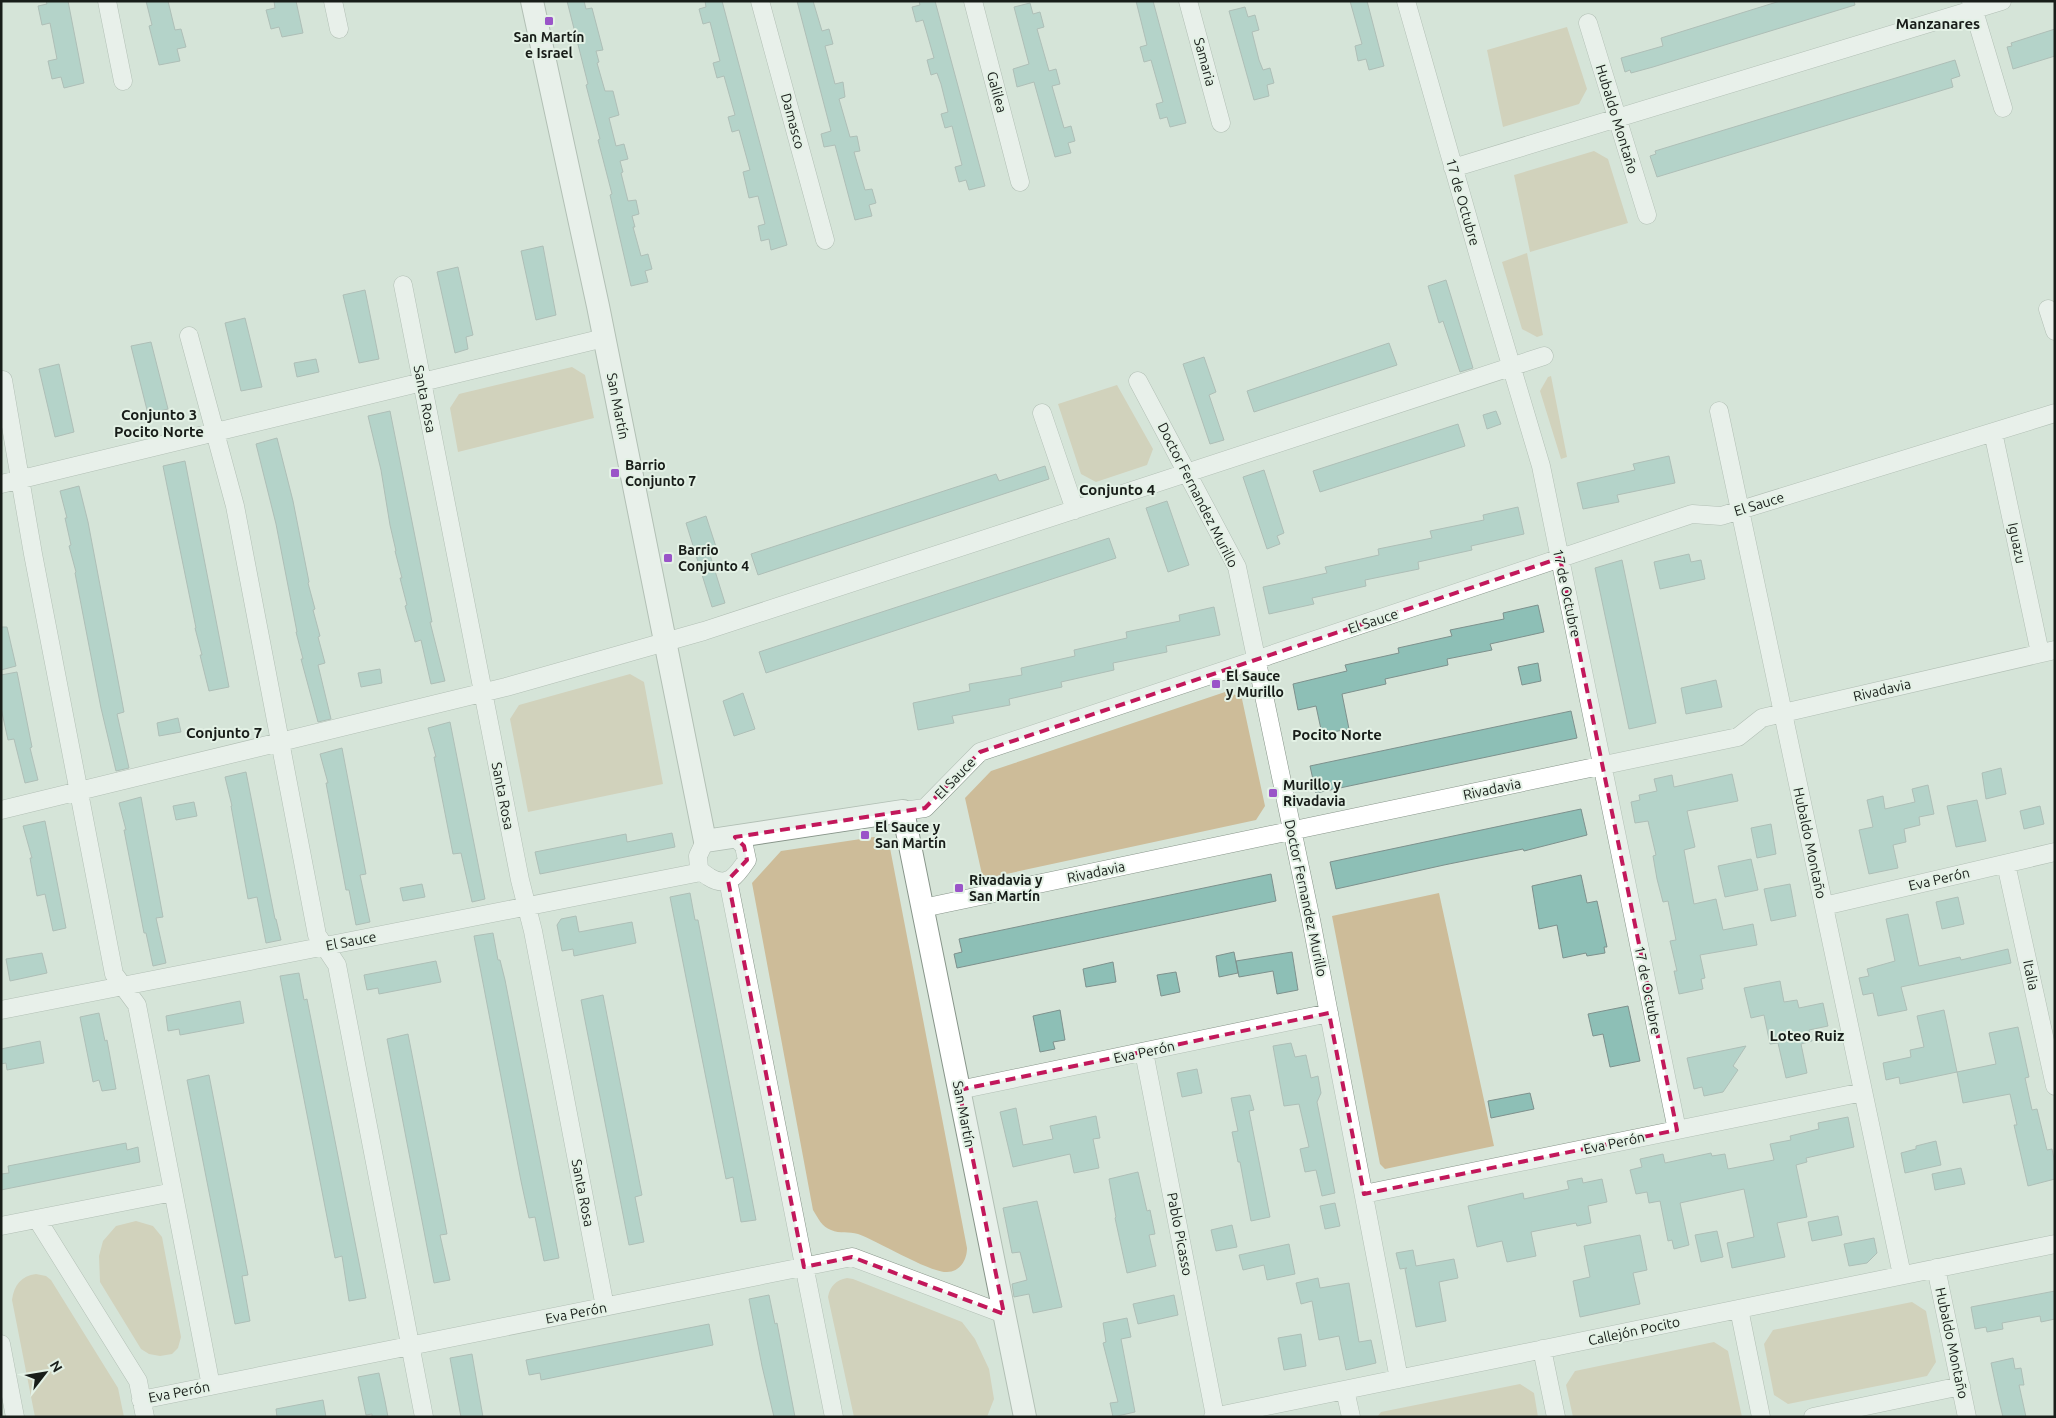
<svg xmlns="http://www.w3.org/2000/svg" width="2056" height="1418" font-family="Ubuntu,sans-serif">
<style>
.green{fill:#cdbc99}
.building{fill:#8dbfb6;stroke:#7e918d}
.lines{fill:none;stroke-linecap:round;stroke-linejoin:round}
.minor-casing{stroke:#879489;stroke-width:19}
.tertiary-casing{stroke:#879489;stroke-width:24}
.minor{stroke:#fff;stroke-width:18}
.tertiary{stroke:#fff;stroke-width:22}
.marked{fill:none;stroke:#c2185b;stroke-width:4;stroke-dasharray:10 6;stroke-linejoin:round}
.poi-dot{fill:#9a54c8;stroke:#e3f1e5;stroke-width:2}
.labels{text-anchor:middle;stroke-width:4;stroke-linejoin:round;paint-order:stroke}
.poi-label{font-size:14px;font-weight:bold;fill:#181d19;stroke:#e3f1e5;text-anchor:start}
.street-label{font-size:14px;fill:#181d19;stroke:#e3f1e5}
.neighbourhood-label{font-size:15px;font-weight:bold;fill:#181d19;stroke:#e3f1e5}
</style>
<rect width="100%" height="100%" fill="#d6e4d8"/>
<path class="green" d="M1567 27 1587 89 1579 104 1503 127 1487 50Z
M1594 151 1608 159 1628 223 1530 252 1514 175Z
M1527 253 1543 335 1537 337 1522 329 1502 262Z
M572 367 585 375 594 418 458 452 450 408 459 394Z
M1551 376 1567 457 1561 459 1540 391 1548 377Z
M1117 385 1153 449 1147 465 1096 482 1081 474 1058 404Z
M630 674 644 682 663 784 528 812 510 719 519 705Z
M1228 691 1242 699 1265 806 1256 820 983 879 965 798 991 771Z
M874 837 890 848 967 1248C967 1260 960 1272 947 1272 930 1273 878 1241 858 1234 849 1231 840 1234 831 1230 822 1227 818 1218 813 1210L752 883 781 851Z
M1439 893 1494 1146 1385 1169 1380 1164 1332 916Z
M136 1221 153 1226 162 1237 181 1337 178 1348 172 1354 160 1356 149 1354 141 1349 100 1282 99 1256 103 1241 116 1226Z
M36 1274 46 1276 51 1280 118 1388 124 1417H35L12 1300C14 1285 21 1276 36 1274Z
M847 1278 853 1279 962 1322 975 1339 989 1369 994 1399 987 1417H854L828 1297C830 1286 836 1280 847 1278Z
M1912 1302 1926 1311 1936 1362 1927 1376 1788 1404 1774 1395 1764 1344 1773 1330Z
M1714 1342 1728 1351 1742 1417H1573L1566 1385 1575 1371Z
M1520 1384 1534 1393 1538 1417H1377L1381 1412Z"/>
<path class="building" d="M46 1H68L84 83 64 88 61 77 52 79 48 61 57 59 50 23 42 25 38 6 47 4Z
M146 1H168L175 30 181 29 186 47 177 49 180 61 159 65 149 26 152 25Z
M274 1H296L303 33 282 37 279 27 271 29 266 10 275 8Z
M567 1H584L586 9 592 8 603 50 596 51 599 62 597 63 605 91H613L619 115 609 118 616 146 624 144 628 159 620 161 623 172 621 173 628 201 636 200 639 214 632 216 635 227H633L641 256 648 254 652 269 645 271 648 282 631 286 610 195 612 194 598 140 600 139 586 85 588 84Z
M705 1H722L787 245 771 250 769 239 761 241 758 226 765 224 758 196 749 198 743 172 750 170 739 130 732 132 728 117 735 115 724 76 717 78 713 63 720 61 710 22 703 24 699 9 706 7Z
M797 1H813L822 31 829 29 833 44 825 46 835 84 843 82 845 97 839 99 850 137 857 136 860 151 854 152 865 190 872 189 876 203 869 205 872 216 855 220 835 145 824 147 821 134 831 131Z
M919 1H935L985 186 969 190 966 180 959 182 955 167 962 165 952 126 945 128 941 114 948 112 941 84 937 73 931 75 927 60 934 58 926 30 923 20 916 22 912 7 920 5Z
M1136 1H1153L1186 123 1170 127 1167 117 1160 119 1156 104 1163 102 1151 60 1144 62 1142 54 1140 47 1147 45Z
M1350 1H1367L1384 66 1369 70 1366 59 1358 61 1355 46 1362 44Z
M1780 1H1854L1855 5 1653 67 1631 73 1630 70 1625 72 1621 58 1663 46 1661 38Z
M1030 3 1033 14 1040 12 1044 27 1037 29 1049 71 1056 69 1060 84 1052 86 1064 128 1071 126 1075 141 1068 143 1071 153 1055 157 1034 82 1017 87 1013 69 1029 64 1014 7Z
M1245 7 1248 17 1255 15 1259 30 1252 32 1259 60 1263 70 1270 68 1274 83 1267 85 1269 96 1254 100 1229 11Z
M2055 29V56L2013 69 2007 47 2012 46 2011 43Z
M1955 60 1960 76 1951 79 1953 87 1657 177 1650 156 1656 154 1655 151Z
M543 246 556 315 536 320 521 251Z
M458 267 473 335 466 337 468 349 455 353 437 272Z
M1446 280 1473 368 1460 372 1443 321 1439 323 1428 286Z
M365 290 379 359 359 363 343 295Z
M245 318 262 387 241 391 225 323Z
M151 342 168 409 148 414 131 346Z
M1389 343 1397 365 1254 412 1247 391Z
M1204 357 1216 392 1209 395 1224 440 1210 444 1183 364Z
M316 359 319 372 297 377 294 363Z
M59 364 74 432 55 437 39 369Z
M390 411 432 622H430L445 681 431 684 421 640 415 642 405 606 407 605 400 578H402L395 551H396L390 525 381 470 368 416Z
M1496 411 1501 424 1487 429 1483 415Z
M1458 424 1465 446 1320 492 1313 471Z
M277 438 293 501 309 582 308 583 315 609 313 610 320 636 318 637 325 663 318 665 331 719 318 722 301 659H303L296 632H297L276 524 256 444Z
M1669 456 1675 483 1617 495 1619 502 1583 509 1577 483 1635 470 1633 464Z
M185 461 229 687 209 691 200 655H202L195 628H196L163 466Z
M1045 466 1049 479 758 575 751 554 996 474 999 481Z
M1264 470 1284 533 1277 536 1280 544 1267 549 1243 477Z
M79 486 88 522 124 712 117 714 129 768 116 771 101 708 75 573 76 572 69 546 71 545 65 518H67L60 491Z
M1167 501 1189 565 1168 572 1146 508Z
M1518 507 1524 534 1471 546 1472 550 1418 562 1419 569 1365 580 1366 586 1312 598 1314 604 1269 614 1263 587 1327 573 1325 567 1379 555 1378 549 1432 538 1430 531 1484 520 1483 515Z
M706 516 718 553 710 555 725 603 712 607 686 523Z
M1109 538 1116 558 766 673 759 652Z
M1689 554 1691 562 1701 560 1705 579 1660 589 1654 562Z
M1622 560 1656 723 1629 729 1595 568Z
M1538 605 1544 632 1490 644 1492 650 1447 659 1448 665 1385 679 1386 684 1342 694 1349 729 1322 734 1316 706 1298 710 1293 684 1347 671 1345 665 1399 653 1398 648 1452 636 1450 630 1504 619 1503 613Z
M1214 607 1220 635 1166 646 1167 652 1113 663 1114 670 1061 682 1062 687 1009 699 1010 705 952 716 954 723 918 730 913 703 970 691 969 684 1022 675 1021 668 1075 656 1074 650 1127 638 1126 632 1180 621 1179 615Z
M1 627H7L16 666 1 670Z
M1538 663 1541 681 1522 685 1518 667Z
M380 669 382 683 361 687 358 673Z
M17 672 32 747 30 748 38 780 25 783 14 739 8 740 1 708V675Z
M1716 680 1722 707 1686 714 1681 688Z
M743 693 755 729 734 736 723 701Z
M1571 711 1577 738 1316 793 1310 766Z
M178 718 181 732 159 736 157 723Z
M450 722 485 899 472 902 461 853 453 854 434 757H436L428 728Z
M342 748 366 874 360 875 370 922 356 925 349 890H346L326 783H328L320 754Z
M2001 768 2006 794 1986 799 1982 773Z
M246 772 275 919H276L281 940 266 943 257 897 248 899 231 806H232L225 777Z
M1732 774 1738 801 1687 811 1695 847 1684 850 1694 904 1716 899 1723 930 1753 924 1757 945 1700 955 1705 978 1701 979 1703 989 1679 994 1674 971H1677L1670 941 1676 940 1668 901 1663 902 1657 879 1653 856 1656 855 1648 821 1635 823 1631 802 1640 800 1639 795 1657 791 1654 779 1672 775 1674 787Z
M1928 785 1934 814 1919 817 1920 825 1904 829 1906 842 1893 845 1898 868 1869 874 1859 830 1873 827 1867 800 1883 796 1885 809 1915 802 1912 789Z
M141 797 163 917 156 918 166 963 153 966 146 933H144L124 830H126L119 803Z
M1977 800 1986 841 1956 847 1947 806Z
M194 802 197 816 176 820 173 806Z
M2040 806 2044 824 2024 829 2020 811Z
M1581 809 1587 835 1524 851 1523 849 1444 865 1336 889 1330 862Z
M45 821 66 928 53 931 45 894 37 896 30 858H32L23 826Z
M1771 824 1776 854 1757 858 1751 828Z
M672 833 675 847 540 874 535 852 626 834 627 842Z
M1751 859 1758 890 1725 897 1718 866Z
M1271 874 1276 901 957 968 954 954 962 952 959 939Z
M1581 875 1587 903 1597 901 1607 947H1604L1605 953 1587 956 1586 953 1563 958 1557 925 1539 929 1532 886Z
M422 884 425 897 403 901 400 888Z
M1790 884 1796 916 1771 921 1764 889Z
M690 893 695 920H698L756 1220 741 1222 733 1177 726 1179 670 897Z
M1958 897 1964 924 1942 929 1936 902Z
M1908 914 1919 966 1960 957 1961 960 2008 949 2011 963 1901 987 1907 1010 1878 1016 1873 993 1863 995 1859 978 1869 976 1867 969 1895 961 1886 919Z
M576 916 579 932 632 922 636 943 574 956 573 949 562 951 557 925 561 919Z
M493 933 498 960H500L505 980 559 1258 544 1261 535 1217 529 1218 521 1181 474 936Z
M1234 952 1238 973 1219 977 1216 956Z
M1292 952 1298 990 1277 994 1273 971 1239 977 1236 961Z
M42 953 47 973 10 981 6 959Z
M436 961 441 982 379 994 378 988 367 990 364 975Z
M1113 962 1116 982 1086 987 1083 969Z
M1176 972 1180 992 1161 996 1157 975Z
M299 973 304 1000 307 999 366 1298 349 1301 342 1256 335 1258 280 976Z
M1780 981 1784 1002 1797 1000 1799 1008 1823 1003 1828 1026 1809 1030 1812 1041 1801 1044 1807 1073 1786 1078 1778 1043 1770 1044 1764 1015 1751 1018 1744 988Z
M603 995 642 1195 635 1197 644 1242 629 1245 581 1000Z
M240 1001 244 1023 180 1035 179 1029 168 1031 166 1016Z
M1628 1006 1640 1061 1610 1067 1603 1034 1593 1036 1588 1014Z
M1060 1010 1065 1040 1053 1042 1055 1049 1040 1052 1033 1016Z
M1944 1010 1957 1072 1900 1084 1899 1077 1886 1080 1883 1063 1911 1057 1910 1050 1924 1047 1917 1016Z
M99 1013 105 1041 107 1040 116 1089 102 1091 99 1080 93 1082 80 1017Z
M2018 1027 2029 1077 2025 1078 2032 1110 2037 1109 2047 1150 2052 1149 2055 1164V1179L2028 1186 2014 1125H2017L2010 1094 1963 1103 1957 1072 1996 1064 1989 1033Z
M408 1034 447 1234 440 1235 450 1280 434 1283 387 1039Z
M40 1041 44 1063 7 1070 6 1063 1 1064V1049Z
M1291 1043 1295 1057 1306 1055 1311 1078 1318 1076 1321 1093 1317 1102 1335 1193 1322 1196 1316 1170 1305 1172 1300 1149 1309 1147 1299 1104 1284 1106 1273 1046Z
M1746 1046 1733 1066 1738 1070 1723 1092 1704 1096 1702 1087 1694 1089 1687 1058Z
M1197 1069 1202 1093 1182 1097 1177 1073Z
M209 1075 248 1275 242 1276 250 1321 235 1324 187 1080Z
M1530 1093 1534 1109 1491 1118 1488 1101Z
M1250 1095 1254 1110 1249 1111 1270 1217 1251 1221 1240 1162H1238L1232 1132 1238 1131 1231 1098Z
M1016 1108 1023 1145 1053 1139 1050 1126 1096 1116 1100 1138 1093 1139 1099 1168 1074 1173 1070 1154 1013 1167 1000 1112Z
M1848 1117 1854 1147 1806 1158 1807 1162 1796 1165 1807 1217 1777 1223 1785 1257 1732 1268 1727 1243 1754 1237 1744 1189 1680 1203 1689 1245 1674 1249 1672 1240 1668 1241 1660 1201 1649 1203 1647 1192 1636 1194 1630 1170 1642 1167 1640 1159 1663 1154 1665 1163 1711 1153 1712 1156 1725 1154 1728 1169 1774 1160 1770 1144 1791 1140 1790 1136 1819 1129 1818 1123Z
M1936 1141 1941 1165 1905 1173 1901 1153 1916 1149V1146Z
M126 1143 127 1150 138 1147 140 1162 1 1190V1174L9 1173 8 1166Z
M1961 1168 1965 1184 1935 1190 1932 1174Z
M1138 1172 1147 1211 1150 1210 1155 1234 1149 1235 1156 1266 1127 1273 1115 1218 1116 1217 1109 1179Z
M1582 1178 1583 1183 1602 1179 1607 1202 1588 1206 1591 1223 1577 1226 1576 1223 1531 1232 1536 1256 1507 1262 1502 1241 1477 1247 1468 1206 1523 1193 1524 1199 1569 1189 1567 1181Z
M1037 1201 1062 1307 1033 1313 1029 1294 1014 1297 1012 1284 1027 1280 1020 1252 1012 1253 1003 1208Z
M1335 1203 1340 1226 1325 1229 1320 1206Z
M1838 1216 1842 1235 1812 1241 1808 1222Z
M1232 1225 1237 1247 1216 1251 1211 1230Z
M1717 1231 1723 1257 1701 1262 1695 1235Z
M1640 1235 1647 1270 1633 1273 1640 1304 1580 1317 1573 1281 1590 1277 1584 1246Z
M1874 1238 1877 1253 1867 1263 1849 1266 1844 1244Z
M1289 1244 1295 1274 1267 1280 1264 1265 1243 1270 1239 1255Z
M1413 1250 1416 1266 1454 1259 1458 1278 1439 1282 1446 1321 1416 1327 1405 1269 1407 1268 1400 1269 1396 1253Z
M1318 1278 1320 1288 1349 1283 1359 1342 1371 1340 1376 1363 1346 1370 1339 1336 1319 1340 1312 1301 1301 1304 1296 1283Z
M2055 1291V1319L2041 1322 2040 1316 2002 1323 2003 1329 1987 1332 1986 1327 1975 1329 1971 1307Z
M769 1295 775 1324 777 1323 795 1417H774L762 1366 749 1299Z
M1174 1295 1178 1315 1138 1324 1133 1304Z
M1127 1318 1131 1337 1121 1339 1135 1412 1113 1417 1110 1403 1118 1402 1103 1343 1106 1342 1103 1323Z
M709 1324 713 1345 541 1380 540 1373 529 1375 526 1360Z
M1301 1334 1306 1366 1284 1370 1278 1338Z
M472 1354 477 1383 483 1417H461L450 1358Z
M2013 1358 2015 1369 2021 1368 2024 1385H2019L2026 1417H2003L1999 1401 1991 1363Z
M379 1373 385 1401 388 1417H372V1414L366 1415 358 1377Z
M323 1400 326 1417H277L276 1409Z"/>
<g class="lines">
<g class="minor-casing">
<path id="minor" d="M107 1 123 81
M333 1 339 29
M760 1 825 240
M973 1 1020 182
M1188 1 1221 123
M1406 1 1483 271 1541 466 1677 1130
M1971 1 2003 108
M1588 23 1647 215
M1453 168 2002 1
M403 285 520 880 533 931 605 1307
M2048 309 2055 331
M189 336 235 506 317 935 337 965 424 1417
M3 380 33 554 114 974 137 1005 211 1386
M1138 381 1237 567 1311 920 1399 1379
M1719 411 1902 1275
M1042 413 1075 510
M1993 432 2040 653
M1 484 604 338
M1 810 506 687 704 631 1544 356
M903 811 925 808 980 752 1692 514 1721 516 2055 413
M705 841 698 856 699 869C702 873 705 874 709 877 728 889 737 875 747 860L744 846 735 837
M2006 864 2055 1086
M728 880 834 1417
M1824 906 2055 852
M923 908 1738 737 1762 718 2055 650
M1 1010 701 872
M1144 1052 1215 1416
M959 1090 1329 1013
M1364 1194 1863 1092
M37 1219 138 1381 145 1417
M1 1226 173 1192
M1936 1268 1967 1417
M1739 1309 1761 1417
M1 1344 15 1417
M1542 1349 1556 1417
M1345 1390 1351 1417
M141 1400 852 1257 1004 1314
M1213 1417 2055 1244
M1813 1417 1961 1386"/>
</g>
<g class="tertiary-casing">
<path id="tertiary" d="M532 1 598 306 705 841 903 811 1025 1417"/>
</g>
<use href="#minor" class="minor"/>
<use href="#tertiary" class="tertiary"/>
</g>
<path d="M0 0H2056V1418H0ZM1560 558 1677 1130 1364 1194 1329 1013 959 1090 1004 1314 852 1257 804 1267 728 880 747 860 744 846 735 837 925 808 980 752Z" fill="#d6e4d8" fill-opacity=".55" fill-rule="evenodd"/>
<path class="marked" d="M1560 558 1677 1130 1364 1194 1329 1013 959 1090 1004 1314 852 1257 804 1267 728 880 747 860 744 846 735 837 925 808 980 752Z"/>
<g class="poi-dot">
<rect x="544" y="16" width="10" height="10" rx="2.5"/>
<rect x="610" y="468" width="10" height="10" rx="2.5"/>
<rect x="663" y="553" width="10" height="10" rx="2.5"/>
<rect x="1211" y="679" width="10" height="10" rx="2.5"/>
<rect x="1268" y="788" width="10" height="10" rx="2.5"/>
<rect x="860" y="830" width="10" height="10" rx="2.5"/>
<rect x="954" y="883" width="10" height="10" rx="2.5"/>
</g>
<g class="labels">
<g class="poi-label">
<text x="549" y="42" text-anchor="middle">San Martín<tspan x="549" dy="16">e Israel</tspan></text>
<text x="625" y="470">Barrio<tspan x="625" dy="16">Conjunto 7</tspan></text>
<text x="678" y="555">Barrio<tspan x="678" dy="16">Conjunto 4</tspan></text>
<text x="1226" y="681">El Sauce<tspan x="1226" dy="16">y Murillo</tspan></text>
<text x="1283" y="790">Murillo y<tspan x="1283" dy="16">Rivadavia</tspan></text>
<text x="875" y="832">El Sauce y<tspan x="875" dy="16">San Martín</tspan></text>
<text x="969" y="885">Rivadavia y<tspan x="969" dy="16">San Martín</tspan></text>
</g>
<g class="street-label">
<text transform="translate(1205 62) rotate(75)" y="5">Samaria</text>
<text transform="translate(997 92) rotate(75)" y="5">Galilea</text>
<text transform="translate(1617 119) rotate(73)" y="5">Hubaldo Montaño</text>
<text transform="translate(793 121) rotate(75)" y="5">Damasco</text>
<text transform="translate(1463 202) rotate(74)" y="5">17 de Octubre</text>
<text transform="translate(425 399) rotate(79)" y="5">Santa Rosa</text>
<text transform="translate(618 406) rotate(79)" y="5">San Martín</text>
<text transform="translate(1198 495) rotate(63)" y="5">Doctor Fernandez Murillo</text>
<text transform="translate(1759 504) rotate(-17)" y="5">El Sauce</text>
<text transform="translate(2017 543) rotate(78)" y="5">Iguazu</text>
<text transform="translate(1567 593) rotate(78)" y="5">17 de Octubre</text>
<text transform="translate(1373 621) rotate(-18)" y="5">El Sauce</text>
<text transform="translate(1882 690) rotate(-13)" y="5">Rivadavia</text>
<text transform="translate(955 778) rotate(-46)" y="5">El Sauce</text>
<text transform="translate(1492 789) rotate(-12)" y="5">Rivadavia</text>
<text transform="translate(503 796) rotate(79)" y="5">Santa Rosa</text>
<text transform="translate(1810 843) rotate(78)" y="5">Hubaldo Montaño</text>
<text transform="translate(1096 872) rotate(-12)" y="5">Rivadavia</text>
<text transform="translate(1939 879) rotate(-13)" y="5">Eva Perón</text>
<text transform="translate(1306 898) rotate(78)" y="5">Doctor Fernandez Murillo</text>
<text transform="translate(351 941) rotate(-11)" y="5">El Sauce</text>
<text transform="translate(2031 975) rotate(78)" y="5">Italia</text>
<text transform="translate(1648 990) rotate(79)" y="5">17 de Octubre</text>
<text transform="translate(1144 1052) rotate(-12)" y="5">Eva Perón</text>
<text transform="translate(964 1114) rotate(79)" y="5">San Martín</text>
<text transform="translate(1614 1143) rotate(-12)" y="5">Eva Perón</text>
<text transform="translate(583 1193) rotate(79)" y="5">Santa Rosa</text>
<text transform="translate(1180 1234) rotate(79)" y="5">Pablo Picasso</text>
<text transform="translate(576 1313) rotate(-11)" y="5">Eva Perón</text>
<text transform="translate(1634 1331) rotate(-12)" y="5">Callejón Pocito</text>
<text transform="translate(1952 1343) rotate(78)" y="5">Hubaldo Montaño</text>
<text transform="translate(179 1392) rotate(-11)" y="5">Eva Perón</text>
</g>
<g class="neighbourhood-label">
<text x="1938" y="29">Manzanares</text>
<text x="159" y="420">Conjunto 3<tspan x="159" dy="17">Pocito Norte</tspan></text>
<text x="1117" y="495">Conjunto 4</text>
<text x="224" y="738">Conjunto 7</text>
<text x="1337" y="740">Pocito Norte</text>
<text x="1807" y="1041">Loteo Ruiz</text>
</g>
</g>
<rect width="2056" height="1418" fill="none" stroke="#181d19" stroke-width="5"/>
<g transform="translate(45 1373) rotate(59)" stroke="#e3f1e5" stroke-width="4" paint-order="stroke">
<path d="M0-4L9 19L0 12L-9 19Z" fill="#181d19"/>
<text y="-8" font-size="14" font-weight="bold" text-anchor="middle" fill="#181d19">N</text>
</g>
</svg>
